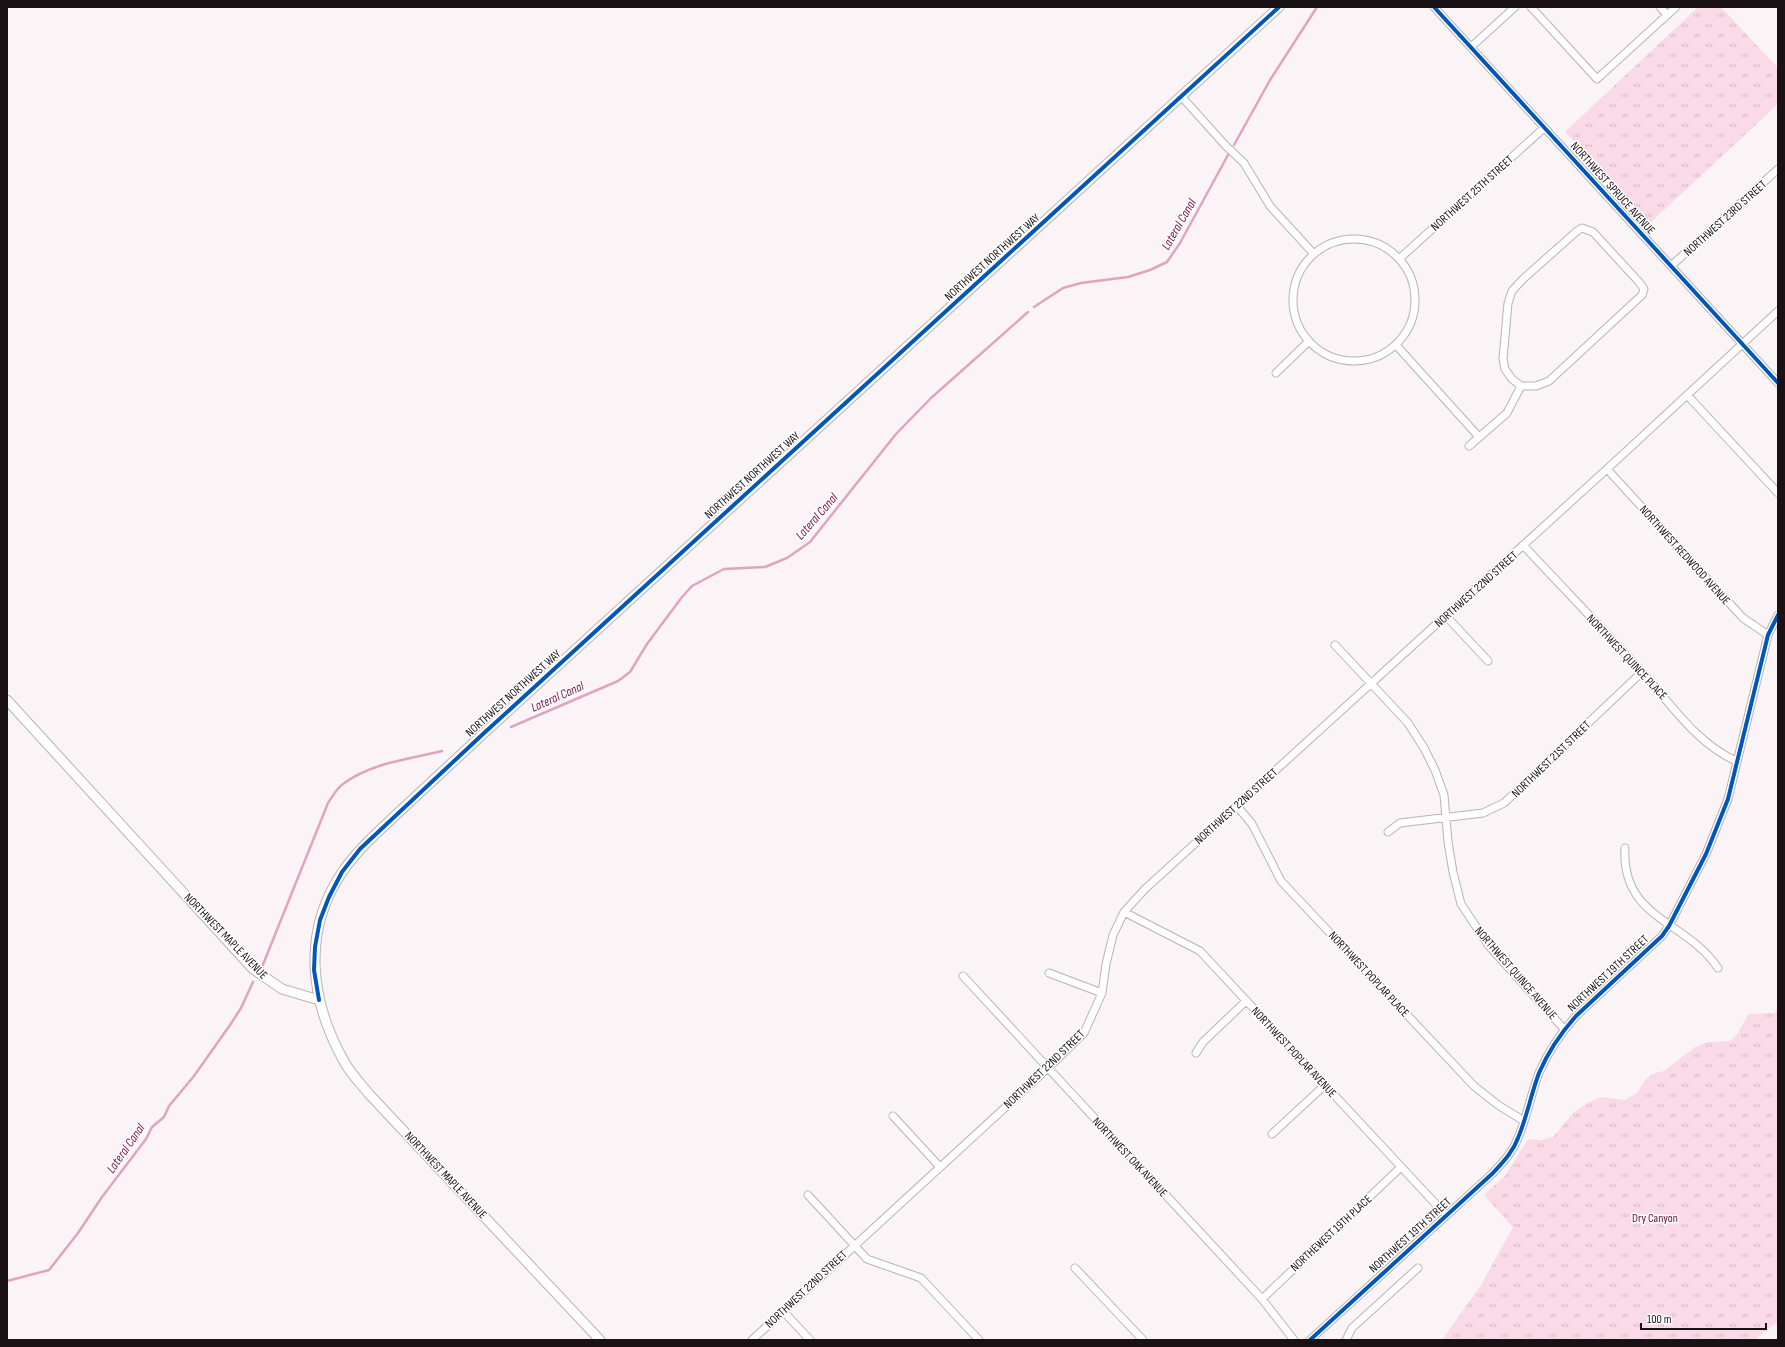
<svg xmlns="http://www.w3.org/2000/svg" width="1785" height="1347" font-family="'Sofia Sans Condensed',sans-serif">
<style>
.grass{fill:url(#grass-tufts)}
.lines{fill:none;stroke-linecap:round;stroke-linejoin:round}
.stream{stroke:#e1a4bf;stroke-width:2.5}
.minor-casing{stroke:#bab3b6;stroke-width:9}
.tertiary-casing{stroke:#bab3b6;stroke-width:11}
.minor{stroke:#fefdfe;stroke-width:7}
.tertiary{stroke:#fefdfe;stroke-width:9}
.cycleway-casing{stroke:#fff;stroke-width:6}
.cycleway{stroke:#0057b8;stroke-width:4}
.labels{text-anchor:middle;stroke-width:3;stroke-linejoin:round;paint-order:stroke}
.street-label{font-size:12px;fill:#191114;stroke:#fff}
.park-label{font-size:12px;fill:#590d37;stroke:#fff}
.water-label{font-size:13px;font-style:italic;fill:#79144c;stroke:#fff}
</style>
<defs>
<pattern id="grass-tufts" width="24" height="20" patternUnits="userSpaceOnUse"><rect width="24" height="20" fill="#f9dae6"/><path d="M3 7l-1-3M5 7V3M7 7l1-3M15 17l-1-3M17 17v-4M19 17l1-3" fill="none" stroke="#d5bac4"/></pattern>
</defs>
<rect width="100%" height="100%" fill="#faf4f6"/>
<path class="grass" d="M1698 7H1721L1778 68V104L1650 223 1565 132Z
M1778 1010V1321L1755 1340H1442L1481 1285 1513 1227 1484 1195 1505 1176 1528 1139 1541 1140 1553 1137 1574 1112 1590 1102 1600 1097 1625 1100 1637 1093 1646 1079 1655 1073 1664 1071 1695 1047 1707 1042 1730 1041C1740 1034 1742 1023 1749 1014L1774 1013Z"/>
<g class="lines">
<path class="stream" d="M1234 145 1270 80 1317 7
M1034 307 1063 288 1081 283 1128 277 1150 270 1167 262 1180 243 1228 155
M511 727 618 681 630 672 647 644 682 597 692 586 724 569 765 567 787 558 810 542 896 434 931 398 1028 312
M262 967 328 803C332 797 337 788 343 784 371 763 409 759 442 751
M7 1281 49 1270 78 1233 102 1197 146 1139 152 1127 164 1117 169 1106 194 1076 230 1025 241 1008 253 982"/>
<g class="minor-casing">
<path id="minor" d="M1434 7 1778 383
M1531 7 1597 79 1676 7
M1660 7 1667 15
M1471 47 1515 7
M1181 96 1225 145 1244 163 1270 206 1314 254
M1582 228 1593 232 1639 282 1644 289 1642 295 1549 381 1536 386H1521L1512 379 1505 369 1503 359 1508 303 1512 291 1522 280 1577 231Z
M1293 300a61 61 0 1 1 122 0a61 61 0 1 1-122 0Z
M1399 259 1544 128
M1671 266 1778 169
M1396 345 1479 437
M1276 373 1309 341
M1688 396 1778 493
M1469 446 1507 413 1521 386
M1607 469 1743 618 1768 635
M1523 545C1563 588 1603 629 1642 672 1671 704 1696 743 1736 761
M1446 616 1488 661
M1335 645 1408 723 1424 748 1435 770 1444 795 1448 842 1453 872 1461 904 1489 946 1564 1029
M1237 806 1252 824 1281 881 1474 1086 1498 1105 1524 1121
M1388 832 1400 823 1483 813 1504 803 1642 672
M1625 848C1621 919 1686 920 1718 968
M1124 912 1200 951 1446 1215
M1049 973 1102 993
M963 976 1262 1299 1294 1340
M1196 1053 1203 1042 1246 1001
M893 1116 940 1167
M1272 1134 1325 1085
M808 1195 867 1259 921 1278 979 1340
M1075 1268 1143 1340
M1262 1299 1401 1167
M783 1311 810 1340
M752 1340 1047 1069 1084 1033 1102 993 1106 964 1113 935 1124 912 1145 889 1607 469 1778 311
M1310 1340 1493 1173C1503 1162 1513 1152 1518 1138 1527 1117 1531 1094 1539 1073 1548 1052 1561 1033 1576 1016L1662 936 1669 926 1706 854 1728 799 1768 635 1778 615
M1346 1340 1352 1328 1418 1268"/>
</g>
<g class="tertiary-casing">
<path id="tertiary" d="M7 700 253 969 282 989 319 1000
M600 1340 369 1094C361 1084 351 1074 345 1063 310 1002 301 932 343 871 358 849 379 831 399 812 427 786 455 760 483 734L1279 7"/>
</g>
<use href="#minor" class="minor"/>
<use href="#tertiary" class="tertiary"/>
<g class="cycleway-casing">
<path id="cycleway" d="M1434 7 1778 383
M319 1000 314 970 315 947 320 920 329 897 342 872 360 849 483 734 1279 7
M1310 1340 1493 1173C1503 1162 1513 1152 1518 1138 1527 1117 1531 1094 1539 1073 1548 1052 1561 1033 1576 1016L1662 936 1669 926 1706 854 1728 799 1768 635 1778 615"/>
</g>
<use href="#cycleway" class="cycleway"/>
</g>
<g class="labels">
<g class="street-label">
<text transform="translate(1613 188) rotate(48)" y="4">NORTHWEST SPRUCE AVENUE</text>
<text transform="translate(1472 193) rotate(-42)" y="4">NORTHWEST 25TH STREET</text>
<text transform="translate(1725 218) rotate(-42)" y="4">NORTHWEST 23RD STREET</text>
<text transform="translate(992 257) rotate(-42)" y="4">NORTHWEST NORTHWEST WAY</text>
<text transform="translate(752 475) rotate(-42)" y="4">NORTHWEST NORTHWEST WAY</text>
<text transform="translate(1685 555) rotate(48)" y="4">NORTHWEST REDWOOD AVENUE</text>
<text transform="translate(1476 589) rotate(-42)" y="4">NORTHWEST 22ND STREET</text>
<text transform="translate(1627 657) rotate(47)" y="4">NORTHWEST QUINCE PLACE</text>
<text transform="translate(513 693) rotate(-42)" y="4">NORTHWEST NORTHWEST WAY</text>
<text transform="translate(1551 759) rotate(-44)" y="4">NORTHWEST 21ST STREET</text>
<text transform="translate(1236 806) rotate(-42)" y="4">NORTHWEST 22ND STREET</text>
<text transform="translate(226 936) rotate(46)" y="4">NORTHWEST MAPLE AVENUE</text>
<text transform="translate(1516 973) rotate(49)" y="4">NORTHWEST QUINCE AVENUE</text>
<text transform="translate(1608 973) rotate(-43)" y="4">NORTHWEST 19TH STREET</text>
<text transform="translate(1369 974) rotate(47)" y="4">NORTHWEST POPLAR PLACE</text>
<text transform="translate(1294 1052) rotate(47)" y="4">NORTHWEST POPLAR AVENUE</text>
<text transform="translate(1044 1069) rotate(-44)" y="4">NORTHWEST 22ND STREET</text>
<text transform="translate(1130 1157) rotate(47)" y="4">NORTHWEST OAK AVENUE</text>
<text transform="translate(446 1175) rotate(47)" y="4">NORTHWEST MAPLE AVENUE</text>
<text transform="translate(1331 1233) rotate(-43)" y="4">NORTHEWEST 19TH PLACE</text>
<text transform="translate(1410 1235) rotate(-42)" y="4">NORTHWEST 19TH STREET</text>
<text transform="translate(806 1289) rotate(-43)" y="4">NORTHWEST 22ND STREET</text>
</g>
<g class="park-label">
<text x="1655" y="1222">Dry Canyon</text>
</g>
<g class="water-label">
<text transform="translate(1178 224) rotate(-60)" y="5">Lateral Canal</text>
<text transform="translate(816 516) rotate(-49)" y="5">Lateral Canal</text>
<text transform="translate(557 696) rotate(-24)" y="5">Lateral Canal</text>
<text transform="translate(125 1148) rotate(-55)" y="5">Lateral Canal</text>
</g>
</g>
<rect width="1785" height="1347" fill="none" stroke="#191114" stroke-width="16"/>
<path d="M1641 1323v6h125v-6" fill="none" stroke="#191114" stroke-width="2"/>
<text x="1647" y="1323" font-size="12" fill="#191114" stroke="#ffffff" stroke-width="3" paint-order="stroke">100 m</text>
</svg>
